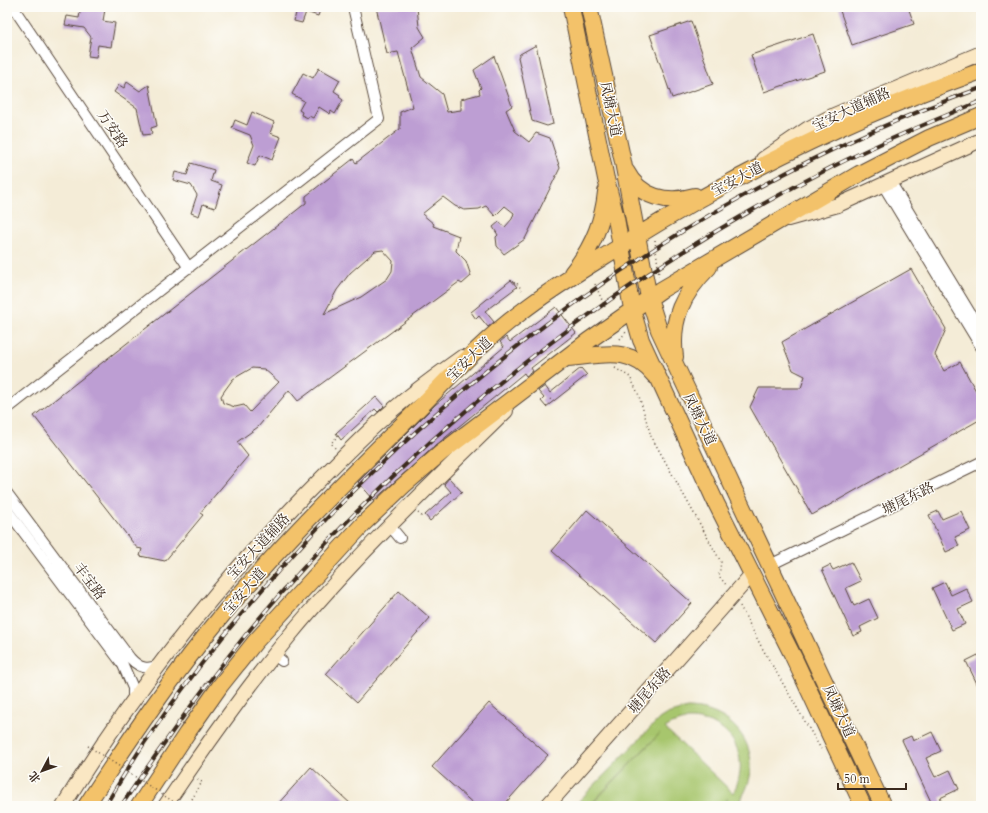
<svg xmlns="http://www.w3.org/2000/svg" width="988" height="813" font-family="Cardo,'Noto Serif SC',serif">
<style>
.green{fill:#a7c66d;stroke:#717846;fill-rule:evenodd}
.building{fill:#bd9ed3;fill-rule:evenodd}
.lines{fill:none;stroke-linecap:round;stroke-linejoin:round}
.street-casing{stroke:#57473a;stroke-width:12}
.secondary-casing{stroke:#57473a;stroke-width:16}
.primary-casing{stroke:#57473a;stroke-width:18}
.path{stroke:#57473a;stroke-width:1.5;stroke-dasharray:1 3;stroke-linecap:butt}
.street{stroke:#fff;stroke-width:10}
.secondary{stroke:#fae7c3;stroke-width:14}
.primary{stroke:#f3c26a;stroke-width:16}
.rail-casing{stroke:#3b2a1e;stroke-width:4}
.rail{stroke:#fdfcf7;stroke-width:2.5;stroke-dasharray:8;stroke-linecap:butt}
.path-bridge{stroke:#57473a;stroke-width:1.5;stroke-dasharray:1 3;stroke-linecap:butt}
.labels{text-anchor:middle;stroke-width:3;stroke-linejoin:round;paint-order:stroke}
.street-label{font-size:14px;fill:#3b2a1e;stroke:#fdfcf7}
</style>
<rect width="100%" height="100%" fill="#fdfcf7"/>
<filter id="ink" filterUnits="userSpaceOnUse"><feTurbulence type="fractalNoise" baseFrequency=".025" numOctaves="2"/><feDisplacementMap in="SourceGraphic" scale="8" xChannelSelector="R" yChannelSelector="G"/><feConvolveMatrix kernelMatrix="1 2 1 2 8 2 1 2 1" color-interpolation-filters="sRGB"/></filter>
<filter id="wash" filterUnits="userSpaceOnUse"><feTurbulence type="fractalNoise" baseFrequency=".012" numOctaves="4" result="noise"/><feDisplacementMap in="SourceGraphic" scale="16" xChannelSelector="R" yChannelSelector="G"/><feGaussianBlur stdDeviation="0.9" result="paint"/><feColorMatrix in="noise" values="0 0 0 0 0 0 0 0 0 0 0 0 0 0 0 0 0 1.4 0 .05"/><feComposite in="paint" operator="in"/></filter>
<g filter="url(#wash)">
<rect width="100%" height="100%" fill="#f4ecd7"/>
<path class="green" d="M687 708C741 708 771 762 736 806H721L728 798 720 806H590L660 733 589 806H574L659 719 667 714ZM688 719C730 719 753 756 733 793L665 728 672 724Z"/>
<g id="blocks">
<path class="building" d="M81 7 105 9 103 21 115 23 111 47 98 45 96 57 88 56 91 37 84 28 65 25 67 16 79 18Z
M295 7H321L318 16 306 12 302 23 294 21 297 9Z
M376 7H417L419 27 425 37 412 48 421 77 442 94 447 112 461 110V99L480 94 479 90 481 88 474 70 494 56 512 106 506 110 515 131 529 142 536 133 550 138 560 168 525 239 504 254 497 246 496 237 498 235 493 227 499 222 505 227 512 219 514 213 505 206 495 216 486 206 479 209 464 210 455 206 443 197 422 214 434 224 433 226 459 236 456 251 466 261 471 276 462 284 459 282 298 401 289 390 258 427 237 442 248 456 200 513 203 515 165 561 140 556 142 549 137 548 34 416 306 203V196L353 159 356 163 400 129V112L413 107 398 52 387 54ZM383 250 393 261 392 271 387 279 361 297 324 314 337 290 350 273 375 251ZM252 368 264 369 279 382 250 412 244 405 235 407 223 403 221 396 225 390 233 379Z
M844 7H908L914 24 852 45 839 8Z
M691 21 713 84 672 98 650 35Z
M813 34 825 71 764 92 751 55Z
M536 45 553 124 547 126 532 121 518 57 520 54Z
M319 68 340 80 334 91 340 95 339 97 343 100 335 114 331 111 330 114 319 107 313 118 309 116 308 118 301 115 302 112 299 110 304 101 292 94 303 73 313 78Z
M127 82 140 91 149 85 157 126 151 128 152 134 143 135 137 108 114 92 119 85 124 88Z
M252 112 274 122 270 133 281 137 272 160 260 155 255 166 247 163 254 145 250 135 232 128 235 120 247 125Z
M191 163 214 170 211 181 222 185 215 208 203 204 199 216 191 213 197 195 191 185 173 180 175 172 187 175Z
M911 269 946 329 935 355 944 371 960 362 981 400V419L812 515 750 407 759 388H801L805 376 793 370 782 342Z
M511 280 517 287 485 311 494 322 488 327 479 316 476 319 471 312Z
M556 307 576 333 531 368 533 371 526 376 524 373 435 446 374 500 358 482 435 405 504 347 500 342 506 337 510 342Z
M581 368 587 375 546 407 541 401 544 398 538 391 545 386 550 393Z
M376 397 384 406 378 412 375 409 341 440 336 433Z
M449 478 462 492 430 521 425 515 451 492 444 484Z
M587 510 692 603 656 643 552 551Z
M938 511 942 519 961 511 970 530 955 537 959 546 946 552 929 515Z
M851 562 861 581 846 588 854 606 869 599 878 618 860 627 862 632 853 636 822 569 830 565 833 570Z
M945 582 951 595 966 588 973 602 958 609 965 624 952 630 932 588Z
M399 591 430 618 357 702 326 674Z
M978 655 981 660V692L966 661Z
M489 703 548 755 503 806H476L432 767Z
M932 732 941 751 926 758 930 767 935 777 950 770 959 789 940 798 943 803 936 806H933L902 740 911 736 913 741Z
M311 767 353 806H276Z"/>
</g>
</g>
<g filter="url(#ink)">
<use href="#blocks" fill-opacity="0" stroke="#57473a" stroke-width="1"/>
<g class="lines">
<g class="street-casing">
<path id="street" d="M13 7 189 268
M890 181 981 331
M883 185 981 347
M7 409 379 119 353 7
M7 493 130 658C139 668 148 671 160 664
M7 510 123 665 133 688V699
M390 526 400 538
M770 565 981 462
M274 655 282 661"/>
</g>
<g class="secondary-casing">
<path id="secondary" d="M763 159 807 129 834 115 981 53
M788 219 838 205 981 140
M63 806C131 695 210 594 300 500 333 467 365 432 401 403 420 387 441 372 462 357
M165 806C204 748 245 690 290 635 356 555 432 484 506 411
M547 806 752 574"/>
</g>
<g class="primary-casing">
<path id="primary" d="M571 7 606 179 616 218 632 309 641 340 716 503 793 656 863 806
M589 7 623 162 649 298 659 330 883 806
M626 171C640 198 667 204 695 196
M572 273C591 250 603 222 606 192
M675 357C670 319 683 293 709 267
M567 358C601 356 629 344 655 376
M86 806C129 740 174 673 224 613 280 546 342 484 404 423 442 386 477 345 520 313 553 287 589 266 624 244 736 174 856 115 981 71
M139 806 187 733 220 686 255 642 364 523 404 485 441 453 588 341 661 290 859 174 929 138 981 116"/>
</g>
<path class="path" d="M655 240 659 276
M514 283 516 282 522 290
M595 284 605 307
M620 339 626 332
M615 368 630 377 638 393 651 436 721 562 719 576 727 586
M550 399 553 402
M335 448 331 443 338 436
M418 513 424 518
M740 606 761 646 821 749
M188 806 202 782 196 779"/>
<use href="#street" class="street"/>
<use href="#secondary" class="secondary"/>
<use href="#primary" class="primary"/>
<g class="rail-casing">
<path id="rail" d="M105 806C118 785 131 763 145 742 342 452 649 205 981 88
M121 806C171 732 222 660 281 593 435 417 623 274 830 168 879 143 930 122 981 101"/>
</g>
<use href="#rail" class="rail"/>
<path class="path-bridge" d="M88 746 180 806"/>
</g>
</g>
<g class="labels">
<g class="street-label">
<text transform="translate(611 109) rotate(78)" y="5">凤塘大道</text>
<text transform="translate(851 109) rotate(-25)" y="5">宝安大道辅路</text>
<text transform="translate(113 129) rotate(56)" y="5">万安路</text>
<text transform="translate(737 179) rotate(-28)" y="5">宝安大道</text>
<text transform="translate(469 359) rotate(-44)" y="5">宝安大道</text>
<text transform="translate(700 419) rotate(64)" y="5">凤塘大道</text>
<text transform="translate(908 498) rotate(-26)" y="5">塘尾东路</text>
<text transform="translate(258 546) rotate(-47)" y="5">宝安大道辅路</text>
<text transform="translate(90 581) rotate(53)" y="5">丰宝路</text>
<text transform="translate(244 591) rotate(-49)" y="5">宝安大道</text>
<text transform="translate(649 690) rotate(-49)" y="5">塘尾东路</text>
<text transform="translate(839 711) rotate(65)" y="5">凤塘大道</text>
</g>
</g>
<rect width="988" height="813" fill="none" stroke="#fdfcf7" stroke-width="24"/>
<g transform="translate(42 771) rotate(229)" stroke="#fdfcf7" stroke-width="3" paint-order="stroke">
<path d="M0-3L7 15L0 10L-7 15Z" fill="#3b2a1e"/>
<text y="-6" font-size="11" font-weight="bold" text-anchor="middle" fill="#3b2a1e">北</text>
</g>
<path d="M838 783v6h68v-6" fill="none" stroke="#3b2a1e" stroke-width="2"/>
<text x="844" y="783" font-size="12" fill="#3b2a1e" stroke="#fdfcf7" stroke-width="3" paint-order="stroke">50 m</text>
</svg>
